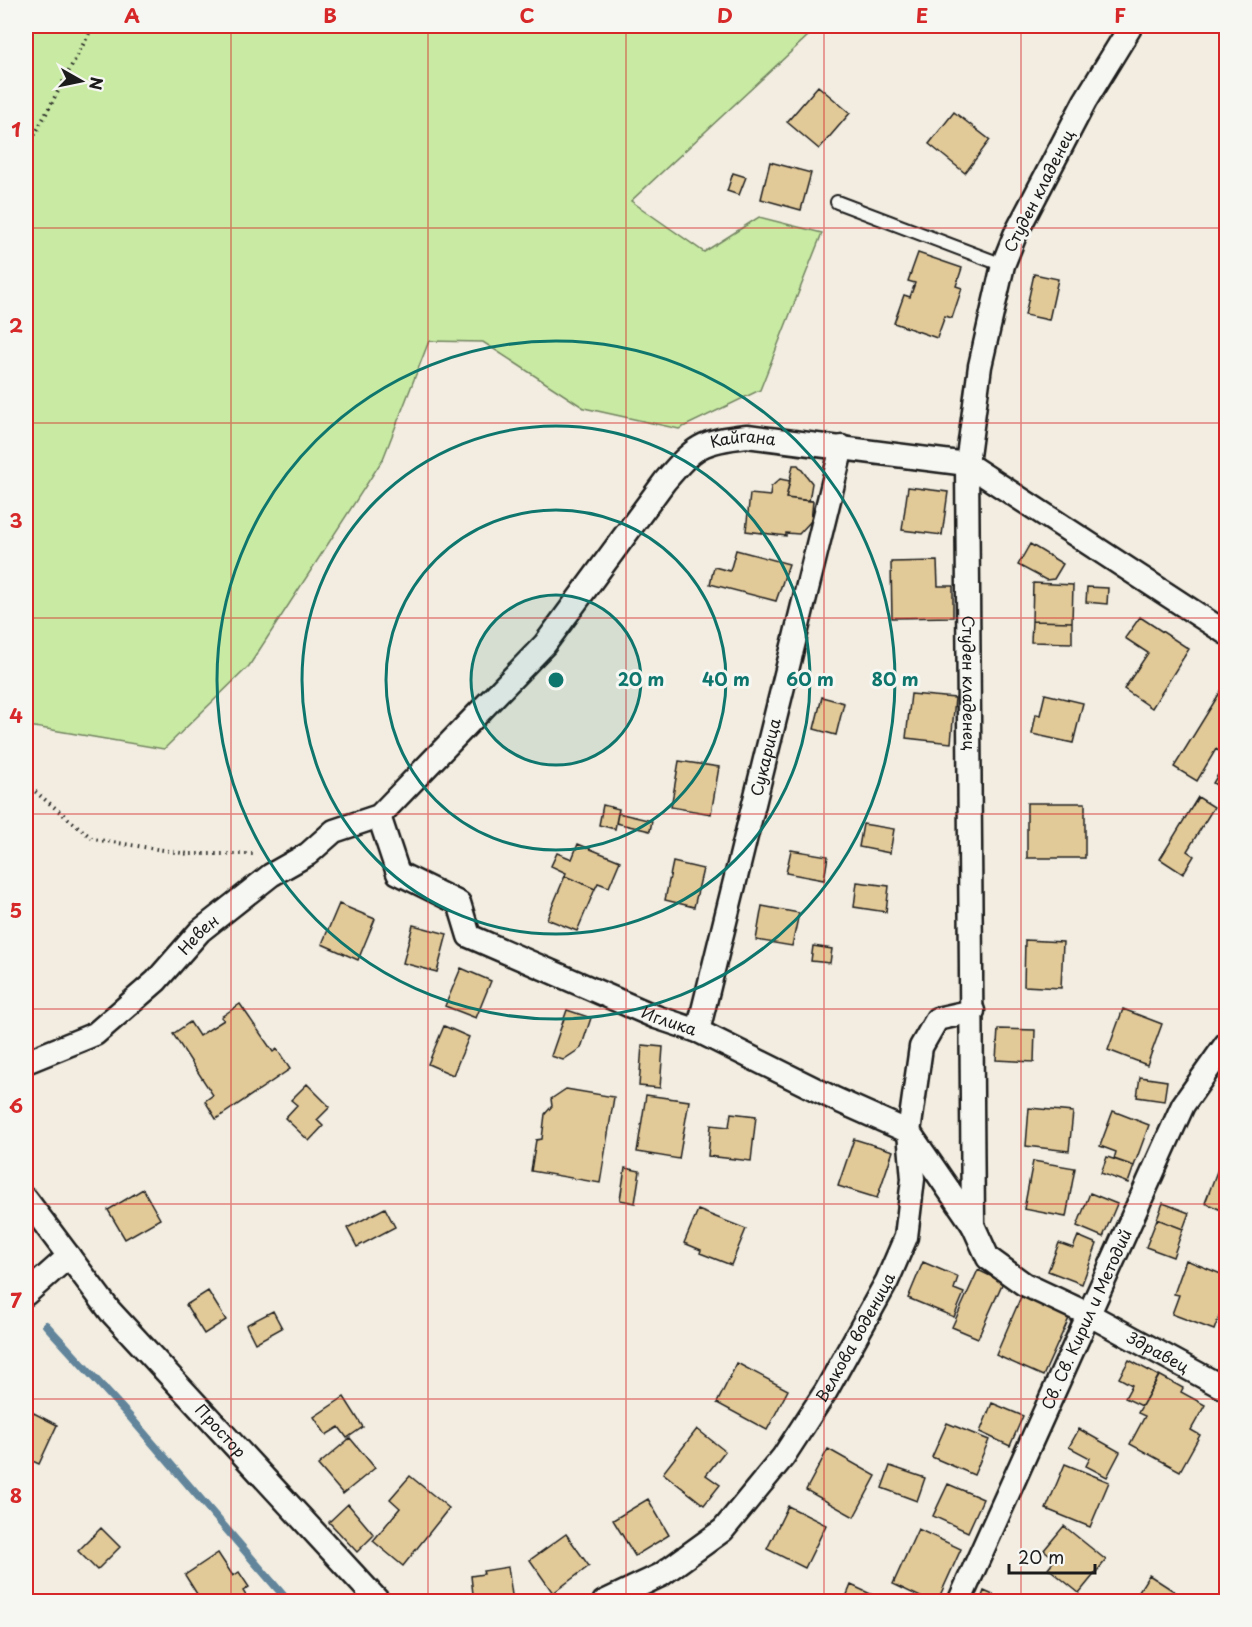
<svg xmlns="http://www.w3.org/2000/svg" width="1252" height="1627" font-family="'Playpen Sans',sans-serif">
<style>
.green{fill:#c8eaa3;stroke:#728360;stroke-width:1.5}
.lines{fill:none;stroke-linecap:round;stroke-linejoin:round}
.stream{stroke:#62859b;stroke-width:8}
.building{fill:#e2c998;stroke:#1c1c1c;stroke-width:1.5}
.service-casing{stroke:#1c1c1c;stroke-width:16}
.minor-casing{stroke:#1c1c1c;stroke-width:27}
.path{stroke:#1c1c1c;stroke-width:4;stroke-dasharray:1.5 4.5;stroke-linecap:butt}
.service{stroke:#f6f6f2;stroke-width:12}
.minor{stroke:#f6f6f2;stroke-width:22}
.grid{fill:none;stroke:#d62828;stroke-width:1.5;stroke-opacity:0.55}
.ring{fill:none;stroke:#0f766e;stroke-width:3}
.labels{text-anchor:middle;stroke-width:6;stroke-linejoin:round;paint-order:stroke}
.street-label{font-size:16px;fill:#1c1c1c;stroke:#f6f6f2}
.centre{fill:#0f766e;stroke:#f6f6f2;stroke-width:3}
.ring-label{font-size:18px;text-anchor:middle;font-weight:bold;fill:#0f766e;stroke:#f6f6f2;stroke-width:6;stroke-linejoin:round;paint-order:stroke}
.neatline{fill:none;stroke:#d62828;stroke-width:2}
.grid-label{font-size:20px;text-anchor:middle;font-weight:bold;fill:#d62828}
</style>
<rect width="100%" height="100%" fill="#f2ede0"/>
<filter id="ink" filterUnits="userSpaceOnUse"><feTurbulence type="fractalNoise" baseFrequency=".0167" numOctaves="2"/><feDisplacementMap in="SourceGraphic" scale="12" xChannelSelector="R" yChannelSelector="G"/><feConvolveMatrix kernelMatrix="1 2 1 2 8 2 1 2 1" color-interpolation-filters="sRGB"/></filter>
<g filter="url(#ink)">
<path class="green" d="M26 26H831L808 36 631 201 704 252 759 217 822 233 760 390 679 429 584 408 483 342 429 341 383 459 249 666 164 749 29 726 26 724Z"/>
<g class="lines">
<path class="stream" d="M46 1325 130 1417 289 1602"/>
</g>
<path class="building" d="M818 86 850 113 819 149 787 122Z
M954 112 990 140 965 173 929 144Z
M770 162 811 173 801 210 761 199Z
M733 173 746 177 739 195 727 191Z
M918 253 962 268 956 286 962 288 952 318 945 316 937 338 894 323 904 295 910 297 915 283 908 281Z
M1034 274 1058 279 1049 320 1025 315Z
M793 465H798L812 483 809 501 786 498Z
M780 479 790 481 786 498 813 501 811 521 799 534 786 533V536L746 531 750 494 770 496 771 487Z
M908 487 948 492 942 535 902 530Z
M1030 544 1063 564 1054 579 1046 580 1018 565Z
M736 550 789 564 776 601 710 584 714 567 730 571Z
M937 561 938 586H953V617L892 618 891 562Z
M1033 583 1073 585 1072 622 1032 621Z
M1087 587 1108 588 1107 604 1086 602Z
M1140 617 1189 649 1152 708 1124 689 1148 653 1125 638Z
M1032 621 1072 622V643L1031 642Z
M1224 686 1226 687V741L1220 752 1216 749 1197 781 1174 767Z
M911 694 955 698 951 743 906 738Z
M1045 694 1083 703 1073 743 1032 734 1036 714 1040 715Z
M822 697 844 703 836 735 814 729Z
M679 761 719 767 711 814 671 807Z
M1224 765 1226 767V791L1213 783Z
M1198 797 1214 807 1187 851 1194 856 1183 874 1160 859Z
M1027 803H1085V858H1027Z
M603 805 619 809 615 829 599 825Z
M618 813 652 821 650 831 616 823Z
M863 824 894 829 890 853 859 847Z
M578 844 620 861 609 887 598 883 595 889 565 876 566 873 551 866 557 853 572 859Z
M791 850 828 856 824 880 786 873Z
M673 862 703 869 694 907 665 900Z
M565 876 595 889 577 931 547 919Z
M857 882 889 886 886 912 854 907Z
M339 904 375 919 358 960 322 944Z
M762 906 799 913 792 946 756 940Z
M413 925 447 934 437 972 403 963Z
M1025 940 1063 942 1061 988 1024 986Z
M813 946 832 949 830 963 811 961Z
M461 968 491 981 476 1018 445 1006Z
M240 1004 273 1052 277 1049 290 1069 216 1119 205 1101 213 1095 173 1034 190 1022 199 1036 224 1020 221 1017Z
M1123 1009 1162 1024 1147 1065 1108 1050Z
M567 1010 591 1018 581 1048 563 1060 551 1056Z
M444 1026 469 1037 453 1075 428 1064Z
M998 1029 1035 1030 1034 1062 996 1060Z
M642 1045 663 1047 660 1088 639 1086Z
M1140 1077 1167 1081 1164 1101 1137 1097Z
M307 1084 330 1107 317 1120 323 1126 309 1141 285 1118 297 1105 291 1100Z
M566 1089 614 1097 600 1183 531 1171 536 1140 542 1139 545 1114 552 1106 551 1099Z
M646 1095 689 1101 679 1159 637 1152Z
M1029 1108 1073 1112 1069 1151 1026 1146Z
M1113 1111 1149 1125 1134 1166 1114 1159 1116 1152 1100 1146Z
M731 1113 756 1116 751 1161 708 1156 711 1125 729 1127Z
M854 1139 893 1151 877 1198 838 1186Z
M1107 1157 1134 1166 1128 1183 1101 1173Z
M1033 1161 1075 1168 1066 1217 1024 1209Z
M1219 1166 1226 1169V1212L1205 1203Z
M625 1168 640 1171 635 1203 620 1200Z
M143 1189 160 1219 125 1239 108 1210Z
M1090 1193 1117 1204 1103 1237 1077 1226Z
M1163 1203 1189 1213 1183 1229 1157 1219Z
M385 1208 395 1227 357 1247 347 1228Z
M698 1210 746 1229 731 1265 700 1253 701 1250 684 1243Z
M1157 1219 1183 1229 1173 1257 1146 1247Z
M1078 1236 1097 1244 1082 1284 1048 1271 1059 1243 1073 1248Z
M1186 1260 1226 1276V1311L1222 1309 1214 1330 1172 1314 1179 1295 1174 1294Z
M923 1262 958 1277 954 1289 964 1293 954 1317 908 1298Z
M978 1270 1003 1282 978 1338 952 1327Z
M208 1291 226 1320 204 1334 186 1305Z
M1023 1292 1070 1316 1043 1376 996 1355Z
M273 1311 282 1328 255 1343 246 1325Z
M1129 1360 1159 1376 1142 1406 1125 1398 1132 1385 1119 1378Z
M737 1363 788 1390 767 1430 717 1403Z
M1159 1375 1183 1388 1181 1392 1205 1405 1191 1430 1200 1435 1180 1471 1130 1444 1145 1416 1138 1413Z
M344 1397 363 1427 347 1438 339 1427 326 1435 314 1417Z
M992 1403 1023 1416 1010 1446 980 1432Z
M26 1409 57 1425 39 1464 26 1458Z
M947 1423 989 1440 974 1475 932 1457Z
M697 1429 725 1451 706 1475 720 1485 704 1505 663 1473Z
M1079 1429 1120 1452 1107 1477 1086 1466 1090 1458 1069 1447Z
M350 1438 375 1468 343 1494 318 1465Z
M828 1449 876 1476 854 1517 806 1490Z
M1065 1464 1109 1482 1090 1527 1046 1509Z
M890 1466 925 1478 917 1501 882 1488Z
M410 1476 449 1508 403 1566 373 1541 400 1508 390 1499Z
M948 1484 983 1499 968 1532 933 1516Z
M648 1499 669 1535 635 1556 613 1520Z
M348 1504 374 1535 357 1552 329 1522Z
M788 1506 826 1525 805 1568 767 1549Z
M1064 1526 1106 1560 1079 1593 1048 1568 1055 1559 1044 1550Z
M101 1528 120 1547 97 1570 78 1551Z
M918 1529 961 1549 937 1602H931L893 1584Z
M566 1534 589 1566 553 1593 530 1560Z
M218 1553 233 1576 239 1572 249 1587 243 1591 250 1602H202L185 1575Z
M508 1567 513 1602H467L466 1596 473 1594 471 1576 484 1574 483 1571Z
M1149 1575 1183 1597 1180 1602H1132Z
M851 1585 888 1602H844Z
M984 1591 1009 1602H980Z"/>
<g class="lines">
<g class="service-casing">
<path id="service" d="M837 202 1003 265"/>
</g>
<g class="minor-casing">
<g id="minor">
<path id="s1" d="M1131 26 1085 101 1015 235 1003 265 980 366 967 464 973 1225 988 1258 1024 1284 1088 1314 1226 1389"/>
<path id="s2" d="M379 816 398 873 459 903 469 936 656 1017 698 1031 835 1099 909 1132 973 1225"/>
<path id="s3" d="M698 1031 842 447"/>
<path id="s4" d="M26 1062 95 1034 156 981 200 931 271 875 308 854 334 831 379 816 545 644 665 481C695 446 701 441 747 436L967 464 1226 633"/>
<path id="s5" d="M26 1199 110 1311 379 1602"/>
<path d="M26 1294 69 1256"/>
<path id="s6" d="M604 1602 661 1575 723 1530 783 1457 826 1391 887 1281 906 1237 913 1179 909 1132 921 1047 937 1019 973 1011"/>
<path id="s7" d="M959 1602 1183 1105 1226 1044"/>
</g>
</g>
<path class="path" d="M26 151 93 26
M26 784 93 839 188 854H256"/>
<use href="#service" class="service"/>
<use href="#minor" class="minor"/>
</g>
</g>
<path class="grid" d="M231 26V1602M428 26V1602M626 26V1602M824 26V1602M1021 26V1602M26 228H1226M26 423H1226M26 618H1226M26 814H1226M26 1009H1226M26 1204H1226M26 1399H1226"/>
<circle cx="556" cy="680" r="85" fill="#0f766e" fill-opacity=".12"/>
<g class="ring">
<circle cx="556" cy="680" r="85"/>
<circle cx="556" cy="680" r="170"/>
<circle cx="556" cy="680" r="254"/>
<circle cx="556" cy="680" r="339"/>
</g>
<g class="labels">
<g class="street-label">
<text transform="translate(1039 191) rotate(-63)" y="6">Студен кладенец</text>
<text dy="6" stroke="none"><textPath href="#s4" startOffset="972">Кайгана</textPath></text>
<text dy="6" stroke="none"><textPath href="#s1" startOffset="693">Студен кладенец</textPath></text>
<text dy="6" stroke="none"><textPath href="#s3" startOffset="282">Сукарица</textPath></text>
<text dy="6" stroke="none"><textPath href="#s4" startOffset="218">Невен</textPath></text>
<text dy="6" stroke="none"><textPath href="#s2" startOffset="380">Иглика</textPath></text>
<text dy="6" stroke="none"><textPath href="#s7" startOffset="310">Св. Св. Кирил и Методий</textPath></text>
<text dy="6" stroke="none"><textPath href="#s6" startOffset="374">Велкова воденица</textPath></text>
<text dy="6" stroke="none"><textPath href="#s1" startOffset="1466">Здравец</textPath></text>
<text dy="6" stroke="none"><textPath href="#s5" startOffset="303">Простор</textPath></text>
</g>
</g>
<circle cx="556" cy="680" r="9" class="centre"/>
<g class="ring-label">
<text x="641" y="686">20 m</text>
<text x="726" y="686">40 m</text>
<text x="810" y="686">60 m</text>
<text x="895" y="686">80 m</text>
</g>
<rect width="1252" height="1627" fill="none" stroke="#f6f6f2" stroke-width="66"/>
<g transform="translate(81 81) rotate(99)" stroke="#f6f6f2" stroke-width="4.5" paint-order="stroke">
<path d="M0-4.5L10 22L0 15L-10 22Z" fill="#1c1c1c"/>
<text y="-9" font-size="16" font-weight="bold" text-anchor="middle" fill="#1c1c1c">N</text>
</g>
<path d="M1009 1564v9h86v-9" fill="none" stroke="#1c1c1c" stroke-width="3"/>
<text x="1018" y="1564" font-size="18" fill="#1c1c1c" stroke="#f6f6f2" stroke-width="4.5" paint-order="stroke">20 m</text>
<rect x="33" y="33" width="1186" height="1561" class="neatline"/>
<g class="grid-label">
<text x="132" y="23">A</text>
<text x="330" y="23">B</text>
<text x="527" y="23">C</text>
<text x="725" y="23">D</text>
<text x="922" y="23">E</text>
<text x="1120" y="23">F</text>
<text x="16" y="137">1</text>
<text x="16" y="333">2</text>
<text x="16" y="528">3</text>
<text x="16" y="723">4</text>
<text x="16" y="918">5</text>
<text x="16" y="1113">6</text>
<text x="16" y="1308">7</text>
<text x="16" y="1503">8</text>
</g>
</svg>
